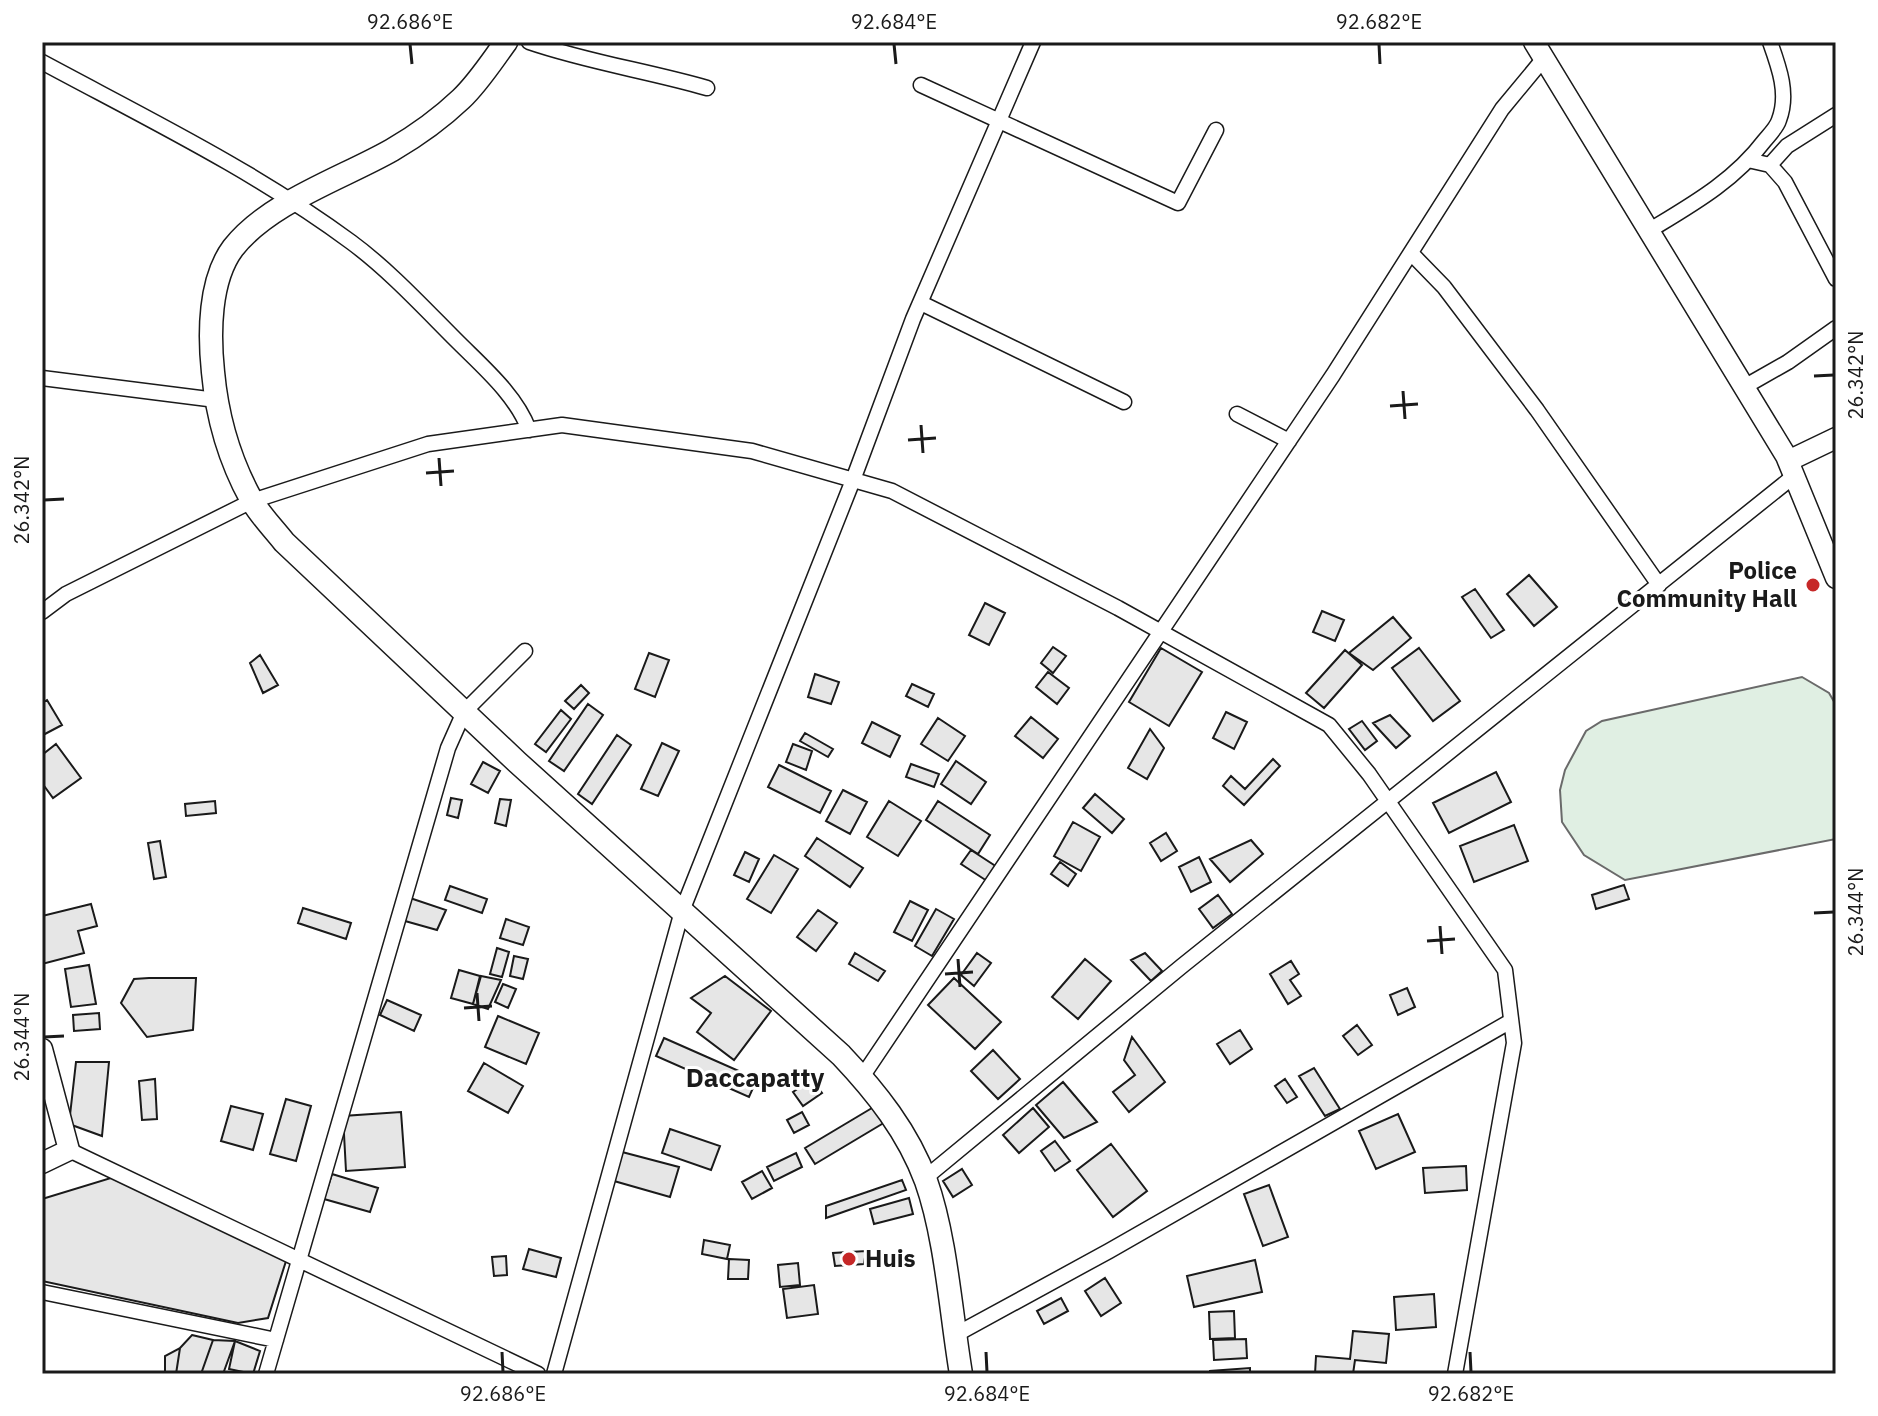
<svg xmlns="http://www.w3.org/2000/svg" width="1878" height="1416" font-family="'IBM Plex Sans',sans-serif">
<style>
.green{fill:#e0efe3;stroke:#6a6a6a;stroke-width:2}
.building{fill:#e6e6e6;stroke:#1a1a1a;stroke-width:2}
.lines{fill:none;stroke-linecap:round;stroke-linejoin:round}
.street-casing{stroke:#1a1a1a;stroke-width:17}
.secondary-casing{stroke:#1a1a1a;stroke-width:23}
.primary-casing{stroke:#1a1a1a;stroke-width:25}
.street{stroke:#fff;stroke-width:14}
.secondary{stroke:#fff;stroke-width:20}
.primary{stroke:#fff;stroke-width:22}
.ticks{fill:none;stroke:#1a1a1a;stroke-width:3}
.poi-dot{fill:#c62828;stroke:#fff;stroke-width:3}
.labels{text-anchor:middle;stroke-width:6;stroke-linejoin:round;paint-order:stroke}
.poi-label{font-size:24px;font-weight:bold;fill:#1a1a1a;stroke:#fff;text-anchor:end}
.neighbourhood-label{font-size:26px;font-weight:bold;fill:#1a1a1a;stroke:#fff}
.neatline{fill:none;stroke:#1a1a1a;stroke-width:3}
.ticks-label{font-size:20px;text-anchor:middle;fill:#1a1a1a}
</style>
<rect width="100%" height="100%" fill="#fff"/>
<path class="green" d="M1802 677 1829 693 1836 705V839L1625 880 1584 855 1562 822 1560 790 1565 770 1586 731 1602 721Z"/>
<path class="building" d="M1529 575 1557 607 1534 626 1507 594Z
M1475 589 1504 630 1491 638 1462 597Z
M985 603 1005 613 989 645 969 635Z
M1322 611 1344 620 1335 641 1313 632Z
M1393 617 1411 638 1373 670 1349 653Z
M1053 647 1066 656 1053 673 1041 663Z
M1161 648 1202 672 1169 726 1129 702Z
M1419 648 1460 701 1433 721 1392 668Z
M1345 650 1362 665 1324 708 1306 693Z
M649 653 669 660 655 697 635 689Z
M260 655 278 685 263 693 250 663Z
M1048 672 1069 688 1057 704 1036 687Z
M815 674 839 682 831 704 808 697Z
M912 684 934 694 928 707 906 696Z
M581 685 589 693 574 709 565 701Z
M47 700 62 725 43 735 42 703Z
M588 704 603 715 564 771 549 761Z
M561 710 571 719 546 752 535 744Z
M1226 712 1247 722 1234 749 1213 738Z
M1390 715 1410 736 1396 748 1373 723Z
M1031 717 1058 739 1043 758 1015 736Z
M938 718 965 736 948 761 921 744Z
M1362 721 1377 741 1365 750 1349 729Z
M872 722 900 736 890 757 862 743Z
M1150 729 1164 748 1147 779 1128 768Z
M805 733 833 749 828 757 800 741Z
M617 735 631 745 592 804 578 794Z
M662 743 679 751 658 796 641 789Z
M56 744 81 778 53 798 42 783V755Z
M793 744 812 751 806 770 786 762Z
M1273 759 1280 766 1244 805 1223 786 1231 776 1245 789Z
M956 761 986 782 971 804 941 784Z
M483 762 500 771 488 793 471 784Z
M911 764 939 774 934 787 906 777Z
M779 765 831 791 820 813 768 787Z
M1496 772 1511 802 1449 833 1433 803Z
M843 790 867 802 850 834 826 821Z
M1095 794 1124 819 1112 833 1083 808Z
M451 798 462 800 458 818 447 815Z
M500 799 511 800 506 826 495 823Z
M215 801 216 813 186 816 185 804Z
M889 801 921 821 898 856 867 837Z
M938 801 990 835 978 854 926 820Z
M1073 822 1100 837 1081 871 1054 856Z
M1514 825 1528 861 1474 882 1460 846Z
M1166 833 1177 851 1161 861 1150 843Z
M817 838 863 868 850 887 805 856Z
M1251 840 1263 854 1230 882 1210 859Z
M160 841 166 877 154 879 148 843Z
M971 850 997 867 987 881 961 864Z
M745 852 759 859 749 882 734 875Z
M774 855 798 869 771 913 747 899Z
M1199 857 1211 882 1191 892 1179 867Z
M1060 862 1076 874 1068 886 1051 874Z
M1624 885 1629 899 1596 909 1592 895Z
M450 886 487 899 482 913 445 900Z
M1218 895 1232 914 1213 928 1199 909Z
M410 898 446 910 437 930 405 921Z
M910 901 928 910 912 941 894 932Z
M91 904 97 926 78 931 84 953 42 964V916Z
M303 908 351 923 346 939 298 923Z
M936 909 954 919 932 956 915 946Z
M818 910 837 923 816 951 797 937Z
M506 919 529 927 523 945 500 938Z
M497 948 509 952 502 977 490 974Z
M855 953 885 971 878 981 849 964Z
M977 953 991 963 974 986 961 975Z
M1145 953 1162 971 1151 981 1131 960Z
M514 956 528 959 523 979 510 976Z
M1085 959 1111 981 1078 1019 1052 997Z
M1291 961 1299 974 1290 980 1301 996 1288 1004 1270 974Z
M89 965 96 1004 71 1007 65 969Z
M459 970 480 976 473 1004 451 998Z
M481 976 501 980 488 1009 473 1004Z
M725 976 771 1011 734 1060 697 1032 711 1013 691 998Z
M149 978H196L193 1030 147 1037 121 1003 134 979Z
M954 978 1001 1022 975 1049 928 1005Z
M503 984 516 989 508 1008 495 1002Z
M1407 988 1415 1007 1398 1015 1390 995Z
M387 1000 421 1015 414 1031 380 1015Z
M99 1013 100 1029 74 1031 73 1015Z
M498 1016 539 1033 526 1064 485 1047Z
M1357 1025 1372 1045 1358 1055 1343 1036Z
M1240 1030 1252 1049 1230 1064 1217 1044Z
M1132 1037 1165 1082 1129 1112 1113 1092 1135 1075 1124 1060Z
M664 1038 757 1079 749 1097 656 1056Z
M993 1050 1020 1079 998 1099 971 1071Z
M76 1062H109L102 1136 69 1124Z
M484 1063 523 1086 508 1113 468 1091Z
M1314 1068 1340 1109 1325 1116 1299 1076Z
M155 1079 157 1119 142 1120 139 1081Z
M812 1079 822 1093 803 1106 793 1092Z
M1285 1079 1297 1097 1287 1103 1275 1086Z
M1063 1082 1097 1122 1064 1138 1036 1105Z
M286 1099 311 1106 296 1161 270 1154Z
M877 1105 887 1121 815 1164 805 1148Z
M231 1106 263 1114 253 1150 221 1141Z
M1033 1108 1049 1127 1019 1153 1003 1135Z
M401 1112 405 1167 346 1171 343 1116Z
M802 1112 809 1125 794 1133 787 1120Z
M1398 1114 1415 1152 1376 1169 1359 1131Z
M670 1129 720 1146 711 1170 662 1153Z
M1055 1141 1070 1161 1055 1171 1041 1151Z
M1111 1144 1147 1191 1113 1217 1077 1170Z
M622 1152 679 1167 670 1197 614 1181Z
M796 1153 802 1167 774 1181 767 1167Z
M1466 1166 1467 1190 1425 1193 1423 1168Z
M962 1169 972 1185 953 1197 943 1181Z
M762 1171 772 1188 752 1199 742 1182Z
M332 1174 378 1188 370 1212 324 1199Z
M114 1177 286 1261 268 1318 238 1323 42 1281V1199Z
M902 1180 906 1190 826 1218V1206Z
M1269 1185 1288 1237 1263 1246 1244 1194Z
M909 1198 913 1214 874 1224 870 1209Z
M704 1240 730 1245 727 1259 702 1254Z
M529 1249 561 1258 556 1277 523 1269Z
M866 1251 864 1264 835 1266 833 1253Z
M506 1256 507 1275 494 1276 492 1257Z
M729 1259 749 1260 748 1279H728Z
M1255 1260 1262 1292 1194 1307 1187 1276Z
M798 1263 800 1285 780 1287 778 1265Z
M1105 1278 1121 1303 1101 1316 1085 1291Z
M814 1285 818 1314 787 1318 783 1289Z
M1434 1294 1436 1327 1396 1330 1394 1297Z
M1061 1298 1068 1311 1044 1324 1037 1311Z
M1234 1311 1235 1338 1210 1339 1209 1312Z
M1353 1331 1389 1334 1386 1363 1355 1360 1353 1374H1315L1316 1356 1350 1359Z
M192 1335 213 1340 201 1374H176L180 1348Z
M1246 1339 1247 1358 1214 1360 1213 1340Z
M213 1340 235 1341 223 1374H201Z
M235 1341 260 1351 253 1374 229 1369Z
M180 1348 176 1374H165V1356Z
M1250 1368V1374H1210V1371Z"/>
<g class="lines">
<g class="street-casing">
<path id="street" d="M529 42C587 62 648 71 707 88
M42 62C146 118 255 171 351 242 389 270 423 307 457 341 483 367 516 395 529 430
M921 85 1178 203 1216 130
M1748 160 1770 165 1785 182 1836 279
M1770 165 1787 146 1836 115
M1650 230C1693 204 1734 181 1765 140 1770 134 1777 127 1779 120 1789 94 1779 67 1770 42
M1411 253 1444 287 1537 410 1659 585
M921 303 1124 402
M42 378 216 400
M1744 387 1788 362 1836 328
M1237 414 1289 441
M42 612 66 594 252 501 428 444 562 425 752 451 892 491 1118 608 1329 725 1369 774 1505 970 1514 1043 1455 1374
M862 1077 1333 375 1502 109 1545 57
M69 1150 538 1374
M925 1178 1182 966 1794 476
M42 1292 276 1340
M955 1335 1109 1251 1511 1021
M266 1374 448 748 464 712 525 651
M554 1374 682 911 853 480 913 319 1033 42"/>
</g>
<g class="secondary-casing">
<path id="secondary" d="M1534 42 1786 456 1836 578
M1788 461 1836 438
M42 1049 69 1150 42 1163"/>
</g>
<g class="primary-casing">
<path id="primary" d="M506 42C492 61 478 83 461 99 441 118 416 136 392 150 343 178 269 202 233 248 209 280 209 334 213 372 217 416 229 459 251 499 259 514 273 528 284 542L517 762 841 1055C876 1092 908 1132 926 1181 946 1237 951 1314 961 1374"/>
</g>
<use href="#street" class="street"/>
<use href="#secondary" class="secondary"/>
<use href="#primary" class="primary"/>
</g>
<path class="ticks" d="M410 44 412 64M894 44 896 64M1379 44 1380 64M1814 376 1834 375M1403 391 1405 419M1390 406 1418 404M921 425 923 453M908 440 936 438M439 458 441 486M426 473 454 471M44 500 64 499M1814 913 1834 912M1440 926 1442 954M1427 941 1455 939M958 959 960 987M945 974 973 972M477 993 479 1021M464 1008 492 1006M44 1037 64 1036M502 1352 503 1372M986 1352 987 1372M1470 1352 1471 1372"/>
<g class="poi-dot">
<circle cx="1813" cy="585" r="8"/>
<circle cx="849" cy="1259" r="8"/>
</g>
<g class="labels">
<g class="poi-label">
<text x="1797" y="579">Police<tspan x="1797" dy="28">Community Hall</tspan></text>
<text x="865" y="1267" text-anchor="start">Huis</text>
</g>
<g class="neighbourhood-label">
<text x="755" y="1087">Daccapatty</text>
</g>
</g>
<rect width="1878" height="1416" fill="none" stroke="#ffffff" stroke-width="88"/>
<rect x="44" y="44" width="1790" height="1328" class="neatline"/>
<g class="ticks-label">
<text x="410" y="29">92.686°E</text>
<text x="894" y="29">92.684°E</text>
<text x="1379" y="29">92.682°E</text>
<text transform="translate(1856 375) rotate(-90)" y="7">26.342°N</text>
<text transform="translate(22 500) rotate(-90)" y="7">26.342°N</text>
<text transform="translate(1856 912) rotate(-90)" y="7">26.344°N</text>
<text transform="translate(22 1037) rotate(-90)" y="7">26.344°N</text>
<text x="503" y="1401">92.686°E</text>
<text x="987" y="1401">92.684°E</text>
<text x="1471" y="1401">92.682°E</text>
</g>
</svg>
